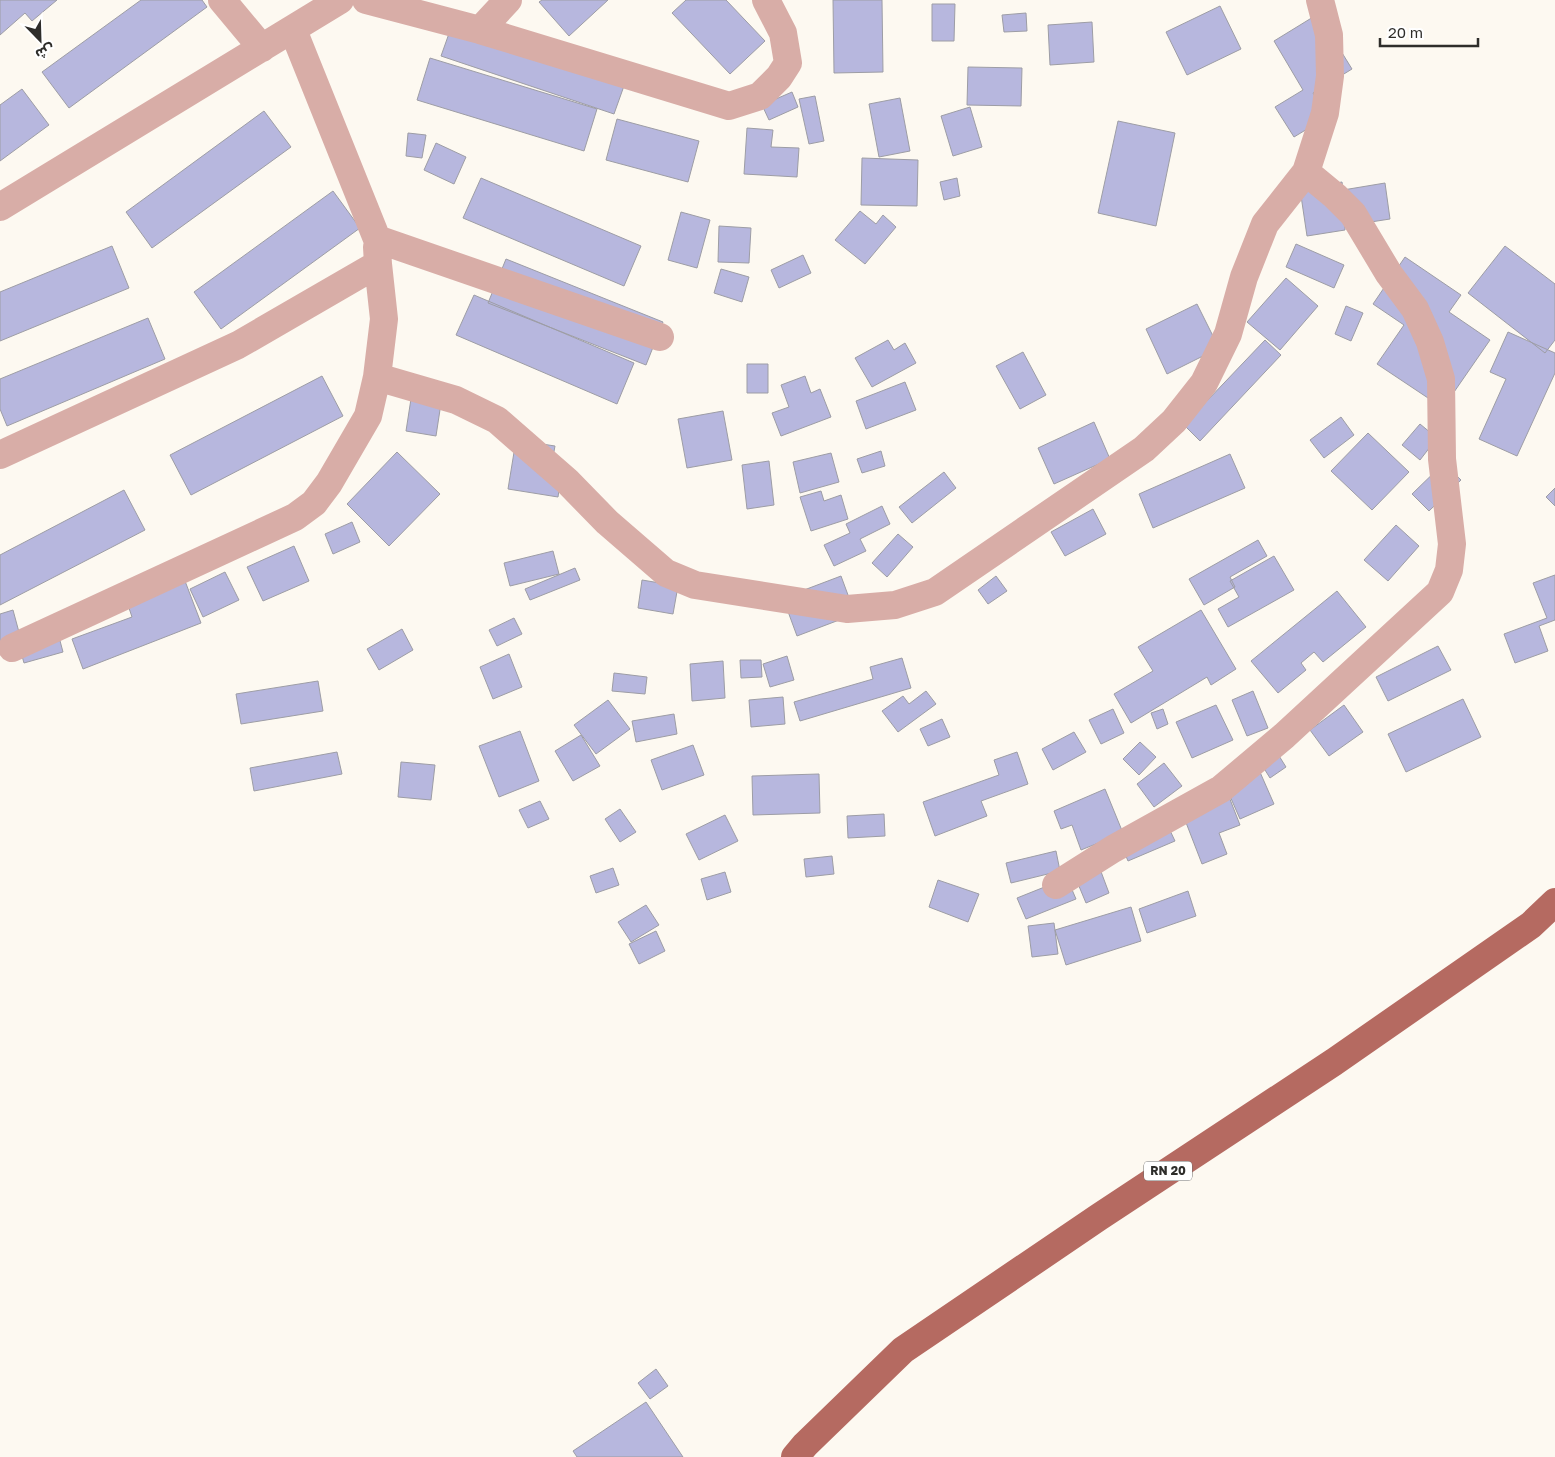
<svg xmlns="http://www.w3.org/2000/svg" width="1555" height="1457" font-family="'Golos Text','Noto Sans Arabic',sans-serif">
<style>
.building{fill:#b7b7de;stroke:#9d9da5}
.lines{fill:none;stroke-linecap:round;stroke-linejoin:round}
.minor{stroke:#d8ada7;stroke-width:28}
.primary{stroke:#b56a61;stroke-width:28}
.labels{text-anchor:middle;stroke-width:4.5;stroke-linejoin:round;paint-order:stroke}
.shield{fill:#fff;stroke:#6d6c6a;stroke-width:1}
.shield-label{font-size:12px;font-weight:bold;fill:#2e2d2a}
</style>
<rect width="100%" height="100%" fill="#fdf9f1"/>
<path class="building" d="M0 0H57L32 21 25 13 0 35Z
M141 0H202L207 7 69 108 42 72Z
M542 0H608L569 36 539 2Z
M686 0H726L765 41 730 74 672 13Z
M833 0H882L883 72 834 73Z
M932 4H955L954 41H932Z
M1220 6 1241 49 1187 75 1166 32Z
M457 11 630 69 614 114 441 56Z
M1026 13 1027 31 1004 32 1002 15Z
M1318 14 1352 69 1313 93 1327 117 1294 137 1275 107 1303 90 1274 41Z
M1092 22 1094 62 1050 65 1048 25Z
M430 58 597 109 584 151 417 100Z
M968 67 1022 68 1021 106 967 105Z
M22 89 49 125 0 161V105Z
M792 92 798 107 769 120 762 105Z
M815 96 824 141 809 144 799 99Z
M900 98 910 151 879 157 869 104Z
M970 107 982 147 953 156 941 116Z
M264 111 291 147 152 248 126 212Z
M617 119 699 141 688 182 606 160Z
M1118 121 1175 133 1156 226 1098 213Z
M747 128 773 130 771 147 799 148 797 177 744 174Z
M408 133 426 135 422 158 406 156Z
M436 143 466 157 454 184 424 170Z
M862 158 918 160 917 206 861 205Z
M481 178 641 246 624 286 463 218Z
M957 178 960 196 944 200 940 182Z
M1342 182 1343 190 1385 183 1390 219 1345 226V230L1307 236 1300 189Z
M333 191 360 228 221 329 194 292Z
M860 211 876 224 883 215 896 227 865 264 835 240Z
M681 212 710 220 697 268 668 260Z
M719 226 751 228 749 263 718 262Z
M1296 244 1344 265 1334 288 1286 267Z
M112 246 129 288 0 341V292Z
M1505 246 1555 284V340L1545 353 1468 293Z
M803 255 811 273 779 288 771 270Z
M1405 257 1461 295 1449 312 1490 340 1443 408 1377 364 1404 325 1373 304Z
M506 259 663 322 646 365 488 303Z
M721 269 749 277 742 302 714 293Z
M1286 278 1318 306 1280 350 1247 322Z
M474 295 634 363 617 404 456 335Z
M1197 304 1219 348 1167 374 1146 329Z
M1346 306 1363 313 1351 341 1335 334Z
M148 318 165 359 7 426 0 409V379Z
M1508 332 1555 353V373L1517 456 1479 439 1506 379 1490 372Z
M888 340 894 350 905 343 916 363 872 387 855 358Z
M1265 340 1281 355 1200 441 1184 425Z
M1023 352 1046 395 1020 409 996 366Z
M747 364H768V393H747Z
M322 376 343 416 191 495 170 455Z
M805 376 811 393 820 389 831 417 781 436 772 413 789 407 781 385Z
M905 382 916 410 866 429 856 401Z
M413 386 443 390 436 436 406 431Z
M723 411 732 460 687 468 678 419Z
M1341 417 1354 435 1324 458 1310 440Z
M1094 422 1110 459 1054 484 1038 448Z
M1420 424 1437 438 1420 460 1402 445Z
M1368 433 1409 472 1372 510 1331 471Z
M516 440 555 446 551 468 562 470 558 497 508 489Z
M881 451 885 466 862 473 857 459Z
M397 452 440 494 389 546 347 504Z
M831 453 839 482 800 493 793 462Z
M1230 454 1245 488 1153 528 1139 494Z
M769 461 774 505 747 509 742 465Z
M1444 463 1461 480 1429 511 1412 494Z
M944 472 956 488 912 523 899 507Z
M1555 488V506L1546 497Z
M124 490 145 530 0 605V555Z
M821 491 824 501 841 495 848 519 811 531 800 497Z
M882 506 890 524 860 539 866 551 834 566 824 545 850 533 846 524Z
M1093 509 1106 534 1065 556 1051 532Z
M352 522 360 542 333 554 325 534Z
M1396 525 1419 546 1388 581 1364 560Z
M898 534 913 547 887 577 872 563Z
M1258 540 1267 556 1230 577 1235 587 1204 605 1189 579Z
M294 546 309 581 263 601 247 567Z
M553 551 559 574 510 586 504 563Z
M1274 556 1294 590 1228 627 1218 609 1239 597 1230 581Z
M575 568 580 580 530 600 525 589Z
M225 572 239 600 203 617 190 589Z
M1555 575V620L1539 626 1548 651 1515 663 1504 634 1547 618 1533 583Z
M841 576 855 614 797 636 783 598Z
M996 576 1007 591 988 604 978 590Z
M642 580 678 586 673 614 638 608Z
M185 581 201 623 83 669 72 639 132 617 127 602Z
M1337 591 1366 627 1323 662 1314 652 1301 663 1306 670 1278 693 1251 661Z
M13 610 23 647 59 637 63 652 24 663 18 642 0 647V614Z
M1201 610 1236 669 1211 685 1207 677 1131 723 1114 694 1153 671 1138 647Z
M514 618 522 634 497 646 489 630Z
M402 629 413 650 379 670 367 649Z
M1438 646 1451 670 1388 701 1376 677Z
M509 654 522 687 493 699 480 667Z
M787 656 794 680 770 687 763 664Z
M902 658 911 688 800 721 794 702 873 679 870 667Z
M740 660H761L762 677 741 678Z
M723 661 725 698 692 701 690 664Z
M614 673 647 677 645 694 612 691Z
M318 681 323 711 241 724 236 694Z
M926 691 936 704 898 732 882 711 903 696 909 704Z
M1253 691 1268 728 1247 736 1232 700Z
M783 697 785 724 751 727 749 700Z
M1463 699 1481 737 1406 772 1388 734Z
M608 700 630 729 596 754 574 725Z
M1216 705 1233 740 1192 758 1176 722Z
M1344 705 1363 732 1329 756 1310 730Z
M1113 709 1124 733 1101 744 1089 720Z
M1163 709 1168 724 1157 729 1151 713Z
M674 714 677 734 636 742 632 721Z
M942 719 950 737 928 746 920 729Z
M520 731 539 781 499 797 479 746Z
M1074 732 1086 752 1053 770 1042 749Z
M581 735 600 766 573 781 555 751Z
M1140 742 1156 757 1139 775 1123 759Z
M693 745 704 775 662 790 651 760Z
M1276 751 1286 767 1270 778 1260 762Z
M337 752 342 774 254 791 250 768Z
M1017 752 1028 784 981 801 987 816 935 836 923 802 999 775 994 760Z
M401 762 435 765 431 800 398 797Z
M1164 763 1182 786 1154 807 1137 784Z
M1256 763 1274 804 1240 819 1222 778Z
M819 774 820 813 753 815 752 776Z
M1105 789 1123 833 1081 850 1072 825 1061 829 1054 811Z
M1226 789 1240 825 1219 833 1227 854 1202 864 1180 807Z
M540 801 549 819 528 828 519 810Z
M620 809 636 832 620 842 605 819Z
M884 814 885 836 848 838 847 816Z
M725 815 738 841 699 860 686 834Z
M1166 822 1175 841 1128 861 1120 842Z
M1056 851 1060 871 1011 883 1006 863Z
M832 856 834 874 806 877 804 859Z
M613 868 619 885 596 893 590 876Z
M1100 869 1109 893 1086 903 1076 879Z
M725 872 731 892 707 900 701 879Z
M1067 878 1076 899 1026 919 1017 898Z
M938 880 979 894 968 922 929 907Z
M1188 891 1196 916 1147 933 1139 909Z
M646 905 659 925 631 942 618 922Z
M1131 907 1141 941 1066 965 1055 930Z
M1054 923 1058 954 1032 957 1028 926Z
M656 931 665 951 639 964 629 944Z
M656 1369 668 1386 650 1399 638 1383Z
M646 1402 683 1457H577L573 1451Z"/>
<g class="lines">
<path class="minor" d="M222 0 262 48
M366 0 480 30 729 106 760 96 779 77 788 63 783 33 766 0
M293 30 377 239 660 337
M480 30 508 0
M0 207 340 0
M377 377 456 400 497 420 567 481 607 522 666 573 695 585 847 609 895 605 935 592 1144 449 1174 421 1204 383 1228 334 1244 277 1265 224 1306 172 1325 113 1330 76 1329 35 1320 0
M0 455 238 345 378 264 377 247
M12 648 295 517 314 503 329 483 368 416 377 377 384 319 378 264
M1056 885 1113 849 1221 789 1284 736 1440 592 1449 570 1452 544 1442 459 1441 379 1430 342 1415 309 1389 274 1353 214 1335 196 1306 172"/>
<path class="primary" d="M795 1457 805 1445 903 1350 1099 1217 1334 1062 1531 925 1555 902"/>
</g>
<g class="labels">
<rect class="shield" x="1144" y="1161.5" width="48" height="19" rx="4"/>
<g class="shield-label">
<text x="1168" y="1175">RN 20</text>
</g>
</g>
<g transform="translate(40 40) rotate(157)" stroke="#ffffff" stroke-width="4" paint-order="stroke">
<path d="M0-4L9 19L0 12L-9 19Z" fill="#2e2d2a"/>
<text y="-8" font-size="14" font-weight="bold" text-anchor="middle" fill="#2e2d2a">ش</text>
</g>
<path d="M1380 38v8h98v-8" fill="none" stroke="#2e2d2a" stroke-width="2.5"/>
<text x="1388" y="38" font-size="15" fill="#2e2d2a" stroke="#ffffff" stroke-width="4" paint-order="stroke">20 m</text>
</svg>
